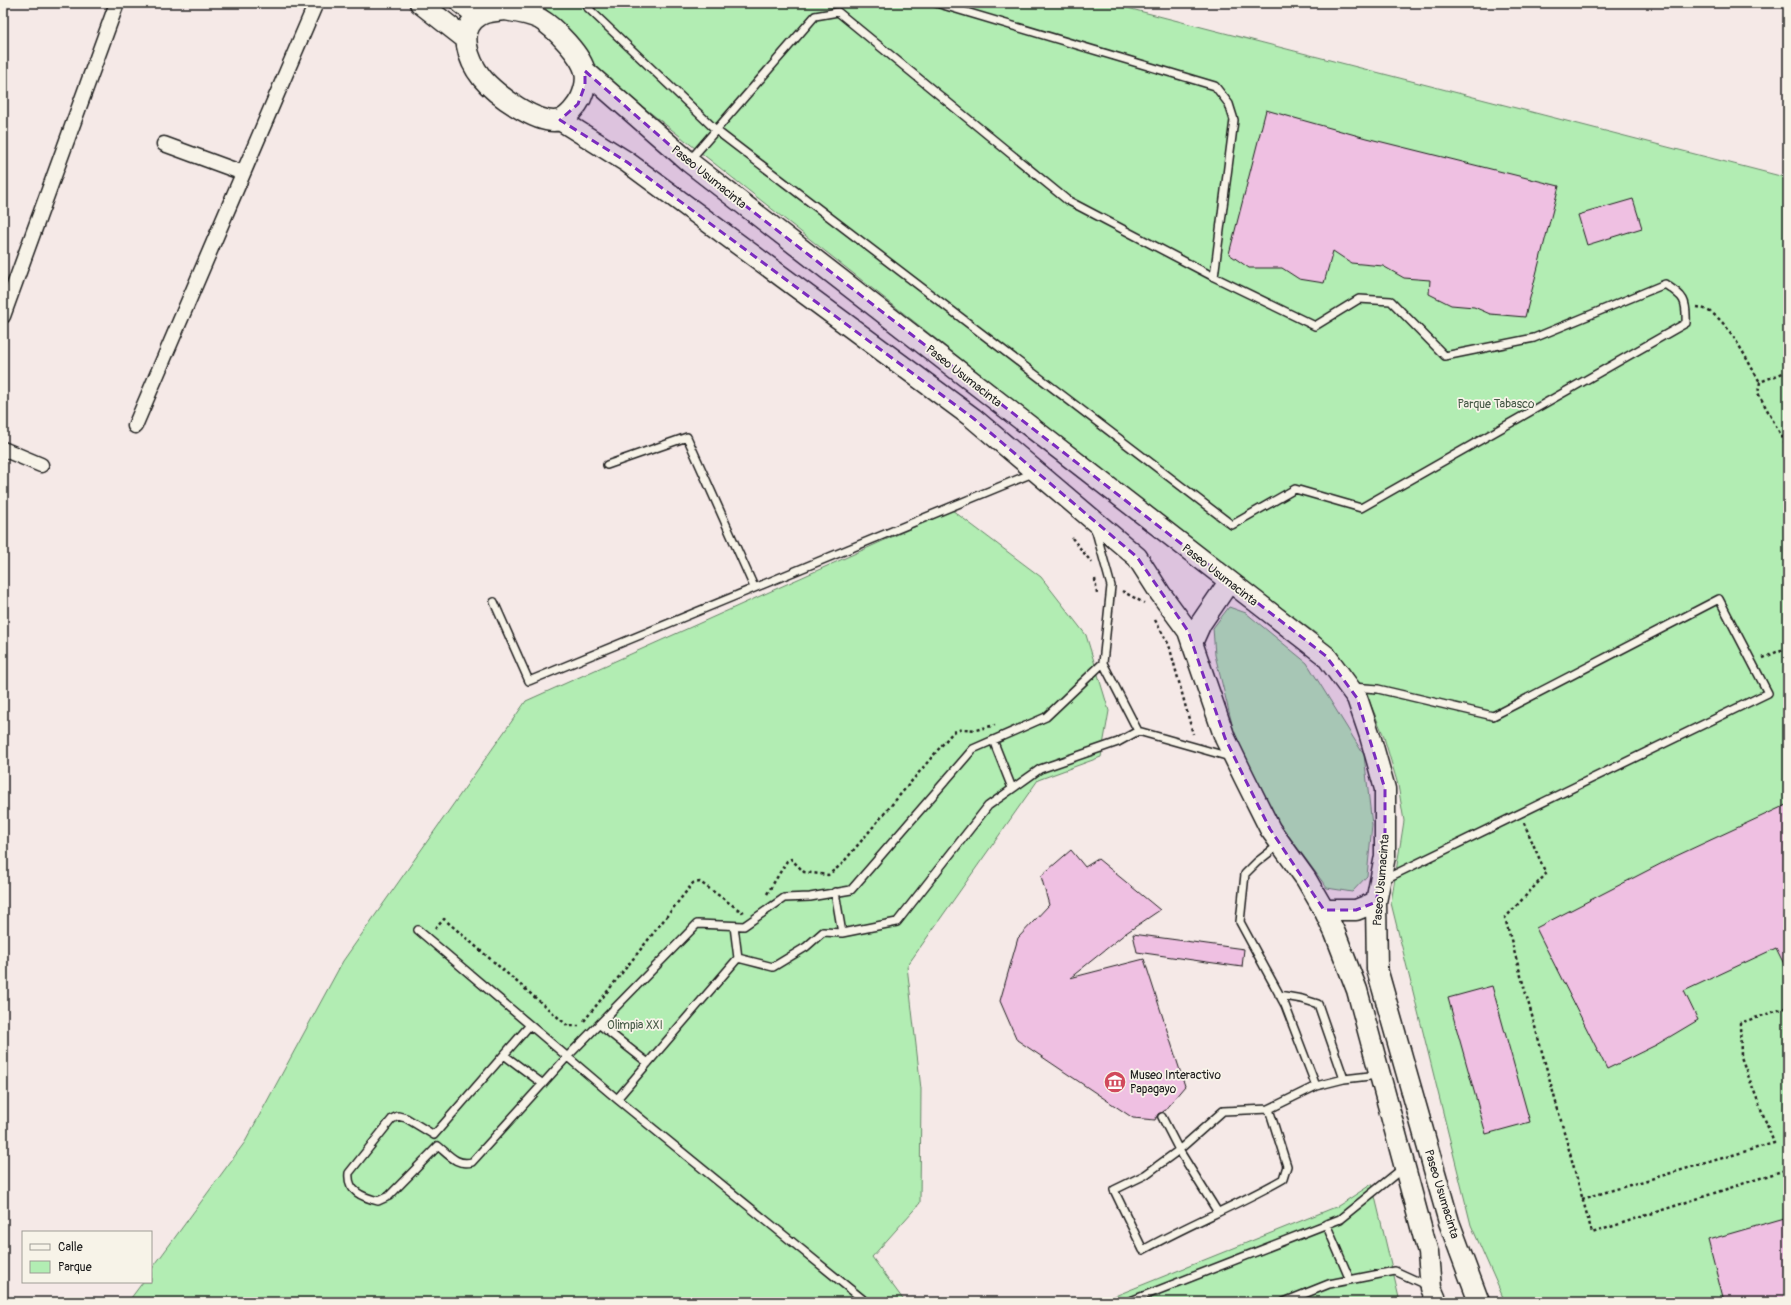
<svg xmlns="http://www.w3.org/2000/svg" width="1791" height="1305" font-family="Pangolin,sans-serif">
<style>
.green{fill:#b2edb3;stroke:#678468}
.building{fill:#efc0e2;stroke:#1c1c1c}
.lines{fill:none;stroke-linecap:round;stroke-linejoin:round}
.service-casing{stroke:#1c1c1c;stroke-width:10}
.minor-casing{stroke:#1c1c1c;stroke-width:17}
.secondary-casing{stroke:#1c1c1c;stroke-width:23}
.path{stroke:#1c1c1c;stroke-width:2.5;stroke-dasharray:3 3;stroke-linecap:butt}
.service{stroke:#f7f3e8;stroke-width:7}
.minor{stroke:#f7f3e8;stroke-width:14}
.secondary{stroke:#f7f3e8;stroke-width:20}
.marked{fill:#7b2cbf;fill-opacity:0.2;stroke:#7b2cbf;stroke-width:3;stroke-dasharray:8 5;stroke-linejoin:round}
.labels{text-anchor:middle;stroke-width:3.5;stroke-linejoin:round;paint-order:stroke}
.street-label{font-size:12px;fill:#1c1c1c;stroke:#f7f3e8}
.park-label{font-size:12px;fill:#495b49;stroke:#f7f3e8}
.poi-label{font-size:12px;fill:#1c1c1c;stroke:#f7f3e8;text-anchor:start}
</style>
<rect width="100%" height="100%" fill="#f5e9e7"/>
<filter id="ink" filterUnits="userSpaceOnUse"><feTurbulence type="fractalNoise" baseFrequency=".025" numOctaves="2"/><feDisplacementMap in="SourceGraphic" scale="8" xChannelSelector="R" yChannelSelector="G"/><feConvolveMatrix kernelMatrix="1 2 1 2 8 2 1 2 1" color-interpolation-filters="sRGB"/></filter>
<g filter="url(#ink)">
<path class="green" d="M541 3H1108L1788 178V1302H1505L1471 1225 1391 903 1404 821 1398 785 1383 734 1365 691 1318 635 1172 526 599 72Z
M952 510 1041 577 1086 635 1109 711 1101 757 1038 780 907 966 921 1089 920 1203 872 1257 905 1302H128L143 1282H151V1270L245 1142 343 961 526 701Z
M1229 607 1246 613 1307 663 1364 755 1372 825 1367 876 1352 892 1327 888 1266 805 1234 732 1215 655 1213 628Z
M1372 1184 1400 1302H1100L1338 1206Z"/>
<path class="building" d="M1266 110 1366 138 1559 186 1525 317 1490 314 1474 307 1451 305 1429 294 1430 280 1404 278 1383 266 1351 263 1333 251 1324 283 1299 279 1282 268H1249L1229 254Z
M1633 199 1642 228 1587 245 1578 215Z
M1788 804V972L1776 948 1684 991 1698 1020 1656 1045 1607 1069 1536 928 1674 857Z
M1071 850 1085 867 1098 859 1160 910 1126 933 1070 978 1144 959 1185 1086 1163 1112 1158 1114 1155 1120 1133 1118 1017 1040 1000 1001 1018 938 1049 905 1041 876Z
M1133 934 1244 949 1242 967 1137 952Z
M1492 986 1530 1122 1486 1134 1448 998Z
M1788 1217V1302H1724L1708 1240Z"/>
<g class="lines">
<g class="service-casing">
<path id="service" d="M593 3 588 8 717 131 1232 525 1295 489 1361 508 1686 323C1687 299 1684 297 1665 284L1534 338 1445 356 1391 301 1359 299 1315 326 1214 277 1234 120 1229 104 1215 86 936 3
M690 160 815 16 838 12 1067 200 1214 277
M607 465 687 437 754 587
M1095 528 1111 586 1103 663 1138 731 1230 757
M494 602 529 681 1033 473
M1352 687 1378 689 1493 716 1719 599 1768 693 1383 880
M993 740 1012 788
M1280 844 1257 862 1245 874 1240 922 1285 1005 1316 1086
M835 892 842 933
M734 926 738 958
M418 930 617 1099 866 1302
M1279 995 1302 999 1318 1004 1344 1079
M530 1025 434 1135 406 1118 398 1116 392 1119 349 1173C347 1191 362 1197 378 1201L389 1196 438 1146C449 1155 457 1166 472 1162L567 1057 697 924 744 926 784 898 810 897 851 890 973 749 1046 717 1103 663
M600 1025 648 1063
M504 1055 543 1084
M617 1099 738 958 773 967 806 947 823 932 842 933 897 922 988 806 1040 769 1118 742 1138 731
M1269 1109 1287 1166 1283 1179C1238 1205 1189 1224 1143 1250L1114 1190 1145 1175 1179 1150 1223 1111Z
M1269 1109 1316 1086 1344 1079 1378 1075
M1162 1117 1179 1150 1217 1211
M1326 1224 1350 1280
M1128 1302 1340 1219 1403 1168
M1284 1302 1329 1284 1395 1271 1428 1286"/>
</g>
<g class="minor-casing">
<path id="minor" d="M164 144 243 173
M3 316 117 3
M135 426 316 3
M3 449 41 465"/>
</g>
<g class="secondary-casing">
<path id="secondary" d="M420 3 466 39
M461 3 478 16
M505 10C517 12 530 14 540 19 554 27 582 56 585 72 587 80 584 91 581 98 577 106 568 117 560 120 539 127 494 93 482 78 469 62 456 29 479 16 486 11 497 11 505 10Z
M585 71 689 162 1326 656 1357 698 1370 736 1385 789V856L1376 902 1377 969 1449 1222 1479 1302
M560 120 627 162 973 418 1137 557 1160 593 1188 631 1225 738 1244 777 1270 829 1306 879 1324 910 1335 933 1357 990 1428 1253 1431 1288 1437 1302
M1192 643 1201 623 1229 582
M1324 910H1356L1376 902"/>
</g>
<path class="path" d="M1697 307C1725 310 1746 360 1760 382
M1788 371 1760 382 1758 393 1788 448
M1072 538 1092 563
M1095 579 1097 594
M1122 591 1144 603
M1155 620 1169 645 1193 734
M1763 658 1788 647
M1524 823 1546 874 1505 918 1592 1233 1788 1169
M767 894 787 861 791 859 804 872 828 875 841 865 953 732 963 729 976 730 995 725
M435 929 444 919 568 1026H579
M584 1021 693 883 700 882 742 912 744 911
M1582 1199 1774 1143 1741 1057 1740 1023 1788 1007"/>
<use href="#service" class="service"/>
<use href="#minor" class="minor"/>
<use href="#secondary" class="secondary"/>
</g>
</g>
<path class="marked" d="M585 71 689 162 1326 656 1357 698 1385 789V856L1376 902 1356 910H1324L1270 829 1244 777 1225 738 1188 631 1137 557 973 418 627 162 560 120 578 104 585 85Z"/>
<defs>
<g id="museum-disc" transform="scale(1.15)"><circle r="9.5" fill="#d1495b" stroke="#f7f3e8"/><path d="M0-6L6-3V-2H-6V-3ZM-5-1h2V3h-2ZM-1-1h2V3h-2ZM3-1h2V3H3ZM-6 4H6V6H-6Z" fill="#fff"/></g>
</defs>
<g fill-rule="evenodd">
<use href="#museum-disc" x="1115" y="1082"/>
</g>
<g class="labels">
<g class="street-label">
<text transform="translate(709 177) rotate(39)" y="4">Paseo Usumacinta</text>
<text transform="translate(964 376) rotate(38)" y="4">Paseo Usumacinta</text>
<text transform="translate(1220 575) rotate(38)" y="4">Paseo Usumacinta</text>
<text transform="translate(1381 880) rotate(-85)" y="4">Paseo Usumacinta</text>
<text transform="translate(1442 1194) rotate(73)" y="4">Paseo Usumacinta</text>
</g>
<g class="park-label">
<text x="1496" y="408">Parque Tabasco</text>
<text x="635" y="1029">Olimpia XXI</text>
</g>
<g class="poi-label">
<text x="1130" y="1079">Museo Interactivo<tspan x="1130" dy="14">Papagayo</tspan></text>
</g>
</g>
<rect width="1791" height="1305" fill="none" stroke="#f7f3e8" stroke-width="16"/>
<rect x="8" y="8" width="1775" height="1289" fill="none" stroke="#1c1c1c" stroke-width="1.5" filter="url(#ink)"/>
<rect x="22" y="1231" width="130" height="52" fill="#f7f3e8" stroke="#9f9d96"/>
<rect x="30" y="1244" width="20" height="6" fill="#f7f3e8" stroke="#9f9d96"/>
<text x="58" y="1251" font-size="12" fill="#1c1c1c">Calle</text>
<rect x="30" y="1261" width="20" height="12" fill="#b2edb3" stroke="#9f9d96"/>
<text x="58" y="1271" font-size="12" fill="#1c1c1c">Parque</text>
</svg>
